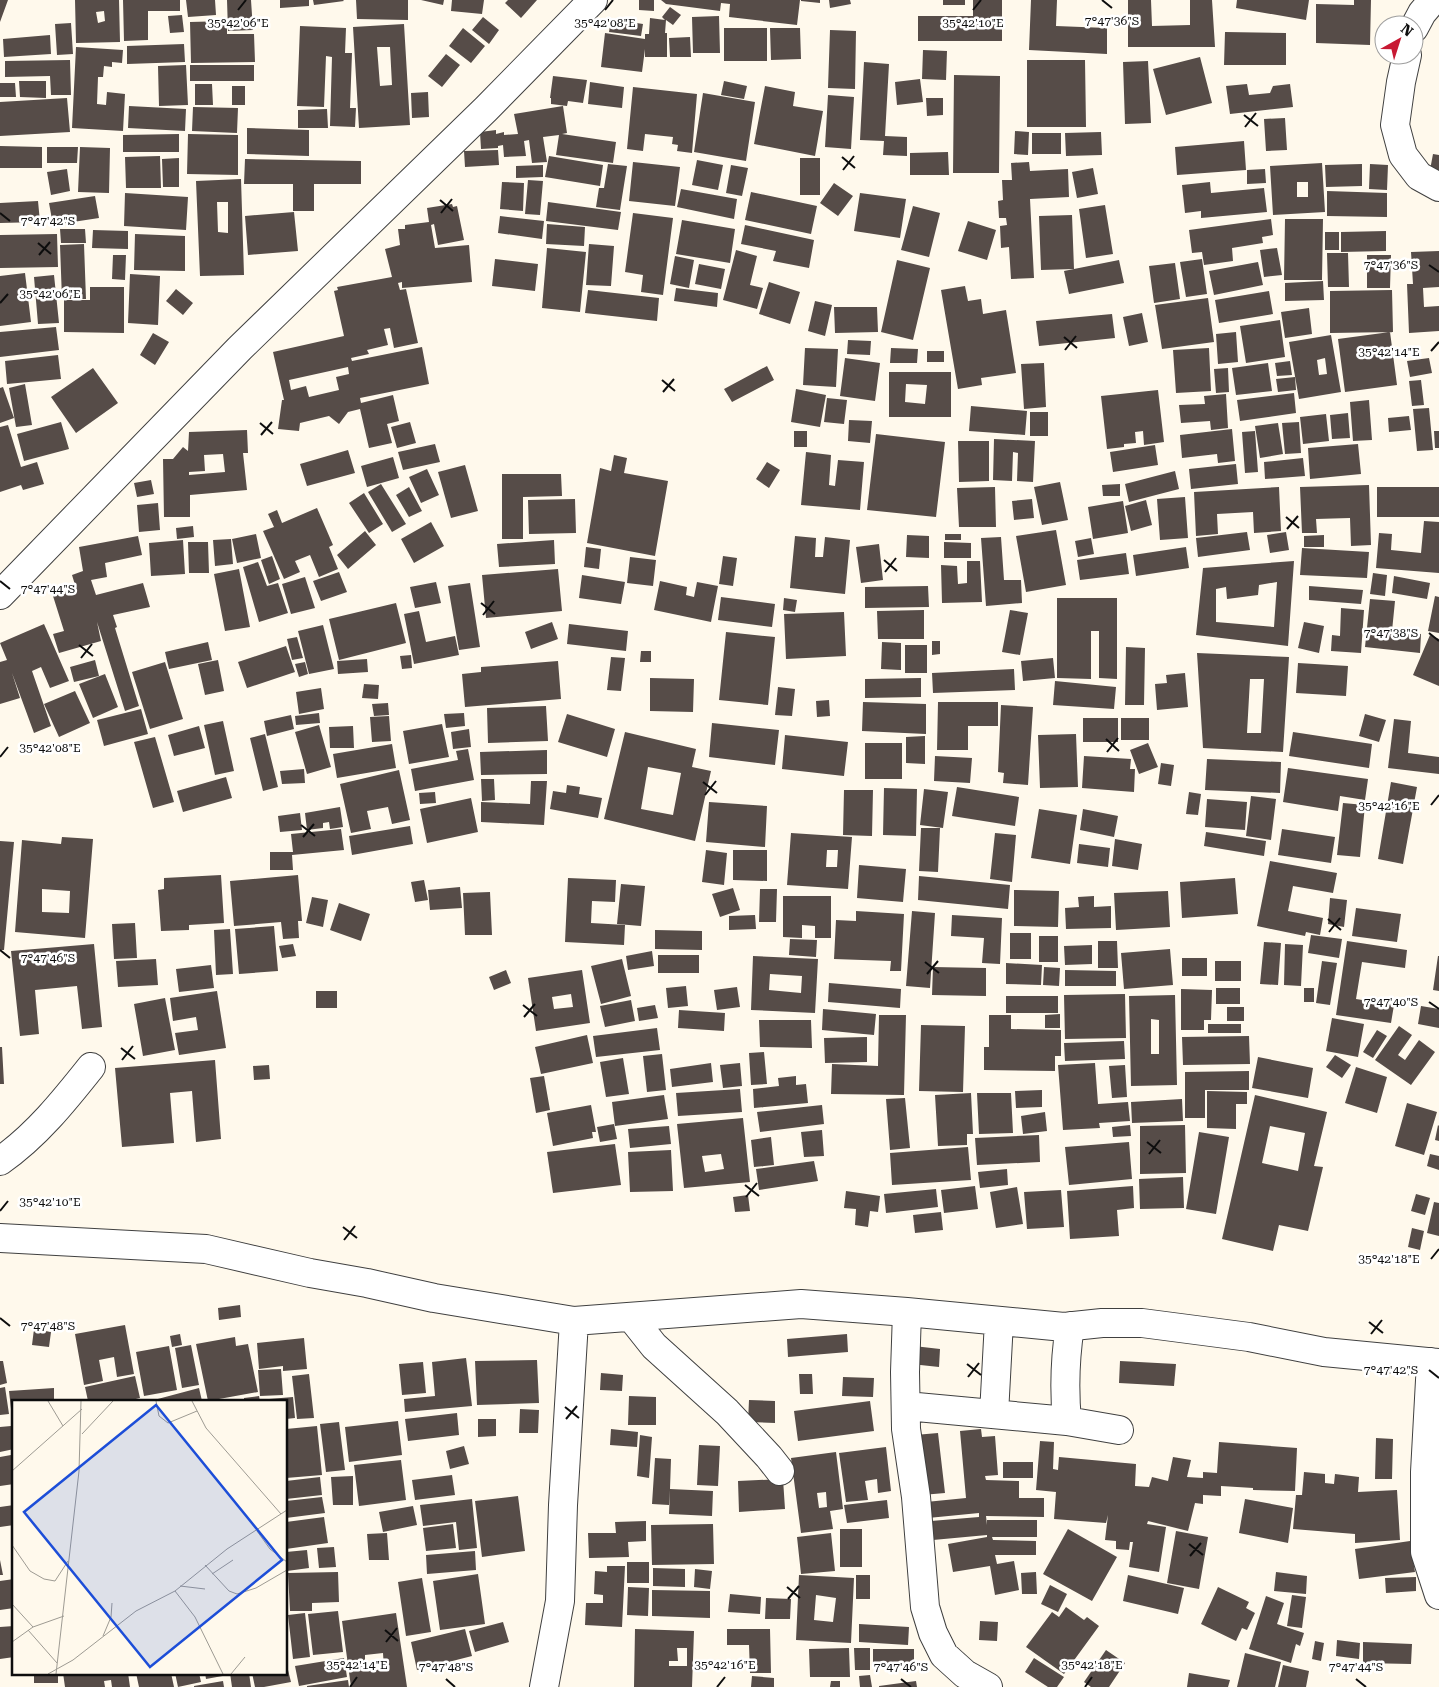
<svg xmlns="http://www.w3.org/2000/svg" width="1439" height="1687" font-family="'Roboto Serif',serif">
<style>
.building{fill:#564c48;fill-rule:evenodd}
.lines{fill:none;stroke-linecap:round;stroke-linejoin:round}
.minor-casing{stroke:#404040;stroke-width:30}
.minor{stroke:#fff;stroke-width:28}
.ticks{fill:none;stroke:#0d0d0d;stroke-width:2}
.inset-road{fill:none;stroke:#9e9b93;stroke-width:1}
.view{fill:#1d4ed8;fill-opacity:0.15;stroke:#1d4ed8;stroke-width:2.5}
.inset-edge{fill:none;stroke:#0d0d0d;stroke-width:2.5}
.ticks-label{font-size:12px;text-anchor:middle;fill:#0d0d0d;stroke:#fff;stroke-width:5;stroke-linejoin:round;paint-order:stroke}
</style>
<rect width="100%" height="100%" fill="#fff9ec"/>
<path class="building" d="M0 0H8L0 22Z
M75 0H119L120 42 76 43ZM104 11 105 21 98 23 96 12Z
M123 0H180V11H148V40L124 41Z
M186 0H215L216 15 188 17Z
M227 0H251L253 30 228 31Z
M280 0H309V6L280 8Z
M313 0H343L344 1 314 5Z
M356 0H408V20L357 19Z
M421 0H444L443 5Z
M452 0H484L482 14 451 11Z
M508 0H537L521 18 505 3Z
M639 0H654V11L639 10Z
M661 0H800L797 25 729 17 730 4 721 3 720 11 666 4Z
M801 0H820V3L801 1Z
M829 0H850L851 4 830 8Z
M943 0H965V5H943Z
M973 0H1002V41H918V16H973Z
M1031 0H1057L1056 26 1107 28V54L1029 50Z
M1128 0H1151L1152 26 1190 25V0H1212L1215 47H1128Z
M1237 0H1309L1306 20 1236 8Z
M1354 0H1371L1370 45 1316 43V4L1354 5Z
M670 7 681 15 673 25 666 20 665 33H667V57H645V49L642 72 601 67 605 33 645 39V34H649L650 18 665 20 662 17Z
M182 15 184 32 170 33 168 16Z
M719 16 720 53H693L692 17Z
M483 17 499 30 489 44 472 30Z
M611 19 643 24 641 36 609 32Z
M227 21V34H254L255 62 191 63 190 22Z
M71 23 73 54 57 55 55 24Z
M404 24 410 125 359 128 353 27ZM377 47H390L392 85 380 86Z
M300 26 346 28 345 53H352L350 108H356L355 127 330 126 332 57 326 56 324 107 297 106Z
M463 28 485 46 471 63 449 46Z
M724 28H767V61H724Z
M770 28H800L801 59 771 60Z
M830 30 856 31 855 89 828 88Z
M1225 32 1286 33V65H1224Z
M50 35 51 54 4 57 3 39Z
M690 37 691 57H670L669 38Z
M184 44 185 62 127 64V46Z
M76 47 123 50 122 63 112 62V67L104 66 103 77H98L97 104 106 105 107 92 125 94 123 131 72 128Z
M923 50 947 51 946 80 922 79Z
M446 54 460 65 442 87 428 76Z
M1200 57 1212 103 1166 115 1153 69Z
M70 60 71 95H51L50 76 5 77V61Z
M1027 60H1085L1086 127H1027Z
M1148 61 1151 123 1125 124 1123 62Z
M864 62 889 64 885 136 907 137V156L883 155 884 141 860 140Z
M186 65 188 105 159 106 158 66Z
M190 65H254V81H190Z
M954 75 1000 76 999 173H953Z
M553 76 587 80 583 103 568 101 567 106 551 104V98H550Z
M920 79 923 102 897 105 895 82Z
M19 81H46V98L20 97Z
M724 81 747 86 744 99 721 95Z
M590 82 624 87 622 108 588 104Z
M0 83H15L16 97H0Z
M195 84H212L213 105H195Z
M1247 84 1249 95 1270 93 1273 86 1290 84 1293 107 1230 114 1226 86Z
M232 86H245V105H232Z
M765 86 795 92 793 106 823 111 815 156 754 144Z
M633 87 697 94 692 153 677 151 678 145 672 144 673 137 645 134 643 151 627 149Z
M428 92 429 117 412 118 411 93Z
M703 93 755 102 746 161 694 152Z
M828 95 854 97 851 149 825 147Z
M67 98 70 132 0 136V102Z
M926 98H943V115L927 116Z
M129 106 186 109 185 131 128 128Z
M563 106 567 133 562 134 616 142 613 163 556 155 559 135 543 137 547 162 532 163 529 140 524 141 526 156 504 157 503 145 498 146V148L481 149 480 132 496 130V134L504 132V135L518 134 514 114Z
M193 107 238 108 237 133 192 131Z
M327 109 328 128H298V110Z
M1285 118 1287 150 1266 151 1264 119Z
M247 128 309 130V156L247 154Z
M1015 131 1029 132 1028 155 1014 154Z
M1101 132 1102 155 1066 156 1065 133Z
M1032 133H1061V154H1032Z
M179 134V152H123V135Z
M188 134 238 135V175L187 174Z
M1244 141 1246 170 1177 175 1175 147Z
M0 146 42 147V168H0Z
M47 147H78L77 163H47Z
M80 147 110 148 109 193 78 192Z
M498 150 499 165 465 167 464 151Z
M948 152 949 175H910V153Z
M1433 154 1439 155V171L1430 170Z
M160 156 161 188H126L125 157Z
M549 156 603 165 600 186 545 177Z
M179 158V187H163L162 159Z
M800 158H820V195H800Z
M245 159 361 161V184H314V211H293V184H244Z
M697 160 723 165 718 190 692 185Z
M633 162 680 167 675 206 629 201Z
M1029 162 1030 171 1068 169 1069 197 1030 199 1034 278 1011 279 1009 247 1001 248 1000 226 1007 225 1006 218H999L998 201 1003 200 1002 180H1012L1011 163Z
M1322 163 1325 212 1273 215 1270 166ZM1297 182H1308V197H1297Z
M608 164 627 166 620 210 596 207 599 188H604Z
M1362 164V186L1326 187 1325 165Z
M1370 164 1388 165 1387 190 1369 189Z
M543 165V177L516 178V166Z
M731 165 748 168 742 196 726 193Z
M1093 168 1098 194 1077 198 1072 172Z
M67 169 70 191 51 195 47 172Z
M1265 169 1266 183 1247 184V170Z
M241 179 244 275 200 276 196 181ZM217 202H228V233L218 232Z
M528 180 543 181 540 215 525 214Z
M502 182 524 183 523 211 500 209Z
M1210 182 1211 193 1264 188 1267 212 1201 218V211L1185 213 1182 185Z
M834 183 853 196 838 216 820 203Z
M681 189 737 199 734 219 677 207Z
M1327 191 1387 193V217L1327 216Z
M751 192 817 206 811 234 745 220Z
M125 193 188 197 186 230 124 226Z
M860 193 906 199 900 238 854 231Z
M95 196 99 218 53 225 49 203Z
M38 201 40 222 0 223V203Z
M548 202 621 212 618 230 546 221Z
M452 204 453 207 457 206 464 240 438 245 434 224 431 225 435 248 469 245 472 282 402 288V282L398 283 400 290 406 289 418 343 394 348 390 328 384 329 388 345 367 350 369 354 351 358 352 361 422 347 429 384 360 398 361 403 393 395 399 421 387 424 392 443 369 448 360 409 348 412 339 424 329 416 300 423 299 431 278 429 282 400H284L273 352 344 336 334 291 338 290 337 287 392 277 385 249 400 245 398 229H405V225L429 222 427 208ZM348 367 349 374 336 377 339 390 309 397 306 386 291 390 289 380Z
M1105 205 1113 254 1086 258 1079 209Z
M913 206 940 213 929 257 901 250Z
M294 212 298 251 248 255 245 216Z
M633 213 673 218 663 295 641 292 643 275 625 272Z
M1072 215 1074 269 1041 270 1039 216Z
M500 216 544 221 542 239 498 233Z
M1271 219 1273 235 1262 237 1263 243 1232 248 1233 261 1204 265 1202 252 1192 253 1189 230Z
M1285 219H1323L1322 280H1284Z
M682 220 735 229 730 263 676 254Z
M968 221 996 230 987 260 958 251Z
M547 224 585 227 584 246 546 244Z
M745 225 814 240 809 268 773 261 776 251 741 244Z
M60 229H85L86 243H61Z
M93 230 128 231V249L92 248Z
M1386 231V251L1341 252V232Z
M1325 232H1339V250H1325Z
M57 234 58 267 0 268V235Z
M135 234 185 236V271L134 270Z
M84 244 86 299H62L60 245Z
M589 244 614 246 611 286 586 285Z
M547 248 586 252 580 312 542 308Z
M1277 248 1282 275 1264 277 1260 250Z
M736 250 757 256 750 285 763 288 757 309 723 300Z
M1439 251V287L1423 288 1424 307 1439 306V331L1409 333 1407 284H1413L1411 252Z
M1327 253H1348L1349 287H1328Z
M113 255H126L125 280 112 279Z
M1367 255H1391L1390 288H1367Z
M675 256 694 260 689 288 670 284Z
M495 259 538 264 535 291 492 286Z
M1202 259 1207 294 1186 297 1180 262Z
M897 260 930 268 913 340 881 332Z
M1119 260 1124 283 1069 294 1064 271Z
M1258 262 1263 285 1214 295 1209 271Z
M1175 263 1180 299 1154 303 1149 266Z
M699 264 725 269 721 289 695 284Z
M25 273 31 322 0 326V276Z
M130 274 160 276 158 325 128 323Z
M54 275 59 323 38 324 34 277Z
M1323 281 1324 300 1285 301V283Z
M769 282 800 292 790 324 759 314Z
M965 286 968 301 981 299 983 314 1006 310 1016 373 981 378 982 385 958 389 941 290Z
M90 287H124V333L64 332V300H90Z
M676 288 718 293 717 307 674 301Z
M176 289 193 303 183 315 166 301Z
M588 290 659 298 657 321 585 313Z
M1392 290 1393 332 1330 333V291Z
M1269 291 1273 314 1219 323 1215 300Z
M1208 298 1214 342 1162 349 1155 305Z
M815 301 832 305 825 336 808 331Z
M834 307H877L878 332 835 333Z
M1309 308 1312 334 1285 338 1281 312Z
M1142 313 1148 342 1129 346 1123 317Z
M1112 314 1115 338 1039 346 1036 321Z
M1280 320 1285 357 1246 363 1240 326Z
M56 327 59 350 0 357V332Z
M1236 332 1238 362 1218 364 1216 334Z
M1390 332 1397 385 1345 392 1338 339Z
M153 333 169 342 155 365 140 355Z
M1331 335 1341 392 1299 399 1289 342ZM1325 358 1327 374 1319 375 1317 360Z
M848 340 871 341 870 355 847 354Z
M805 348 838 349 836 387 803 385Z
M891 348 918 349 917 363H890Z
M1209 348 1211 391 1176 393 1173 350Z
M927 351H944V362H927Z
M58 355 61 379 7 384 5 361Z
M845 358 880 363 875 401 840 396Z
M1429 358 1432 373 1410 377 1407 361Z
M1290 361 1292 375 1277 376 1275 363Z
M1044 363 1046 407 1024 409 1021 364Z
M1268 363 1272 391 1236 395 1232 368Z
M767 366 774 380 732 402 724 389Z
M93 368 118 403 76 433 51 397Z
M1228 368 1229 392 1216 393 1214 369Z
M889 372H951V417H889ZM906 384 927 385 925 404 905 402Z
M1295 377 1296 390 1278 392 1276 379Z
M1421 380 1424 405 1412 406 1409 381Z
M25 384 32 425 16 427 9 388Z
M3 387 14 418 0 423V388Z
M796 389 826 395 820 427 791 422Z
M1158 390 1164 442 1144 445 1143 431 1135 432 1136 443 1124 444V447L1107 449 1101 396Z
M1294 393 1296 413 1240 421 1237 400Z
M1226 394 1228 428 1211 430 1210 421 1181 423 1179 405 1205 404 1204 396Z
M827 398 847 400 844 424 824 422Z
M1369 400 1372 440 1353 441 1350 402Z
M971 406 1027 411 1025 435 969 431Z
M1429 408 1433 450 1417 451 1413 409Z
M1030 412H1048V436H1030Z
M1348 413 1350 438 1332 439 1330 415Z
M1326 414 1329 441 1303 444 1300 417Z
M1409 416 1411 430 1389 432 1388 418Z
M849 420 872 421 870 443 848 441Z
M61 422 69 449 24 461 17 434Z
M410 422 416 443 397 448 391 427Z
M1299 422 1301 453 1285 454 1282 423Z
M1278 423 1283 454 1260 458 1255 426Z
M8 425 21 467 37 462 44 484 23 490 21 485 0 492V427Z
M1232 429 1235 461 1218 463 1217 454 1182 458 1180 435Z
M247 430 248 453H243L247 490 190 495V517H164L163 459H173L183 447 188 451 189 432ZM223 454 225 472 189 475V472L205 471 204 455Z
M794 431H807V447H794Z
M1255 431 1258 472 1245 473 1242 432Z
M1434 431H1439V448H1435Z
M876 434 945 442 936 517 867 510Z
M994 439 1035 441 1033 482 1017 481 1018 453 1013 452 1012 481 993 480Z
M958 441H989V481L959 482Z
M435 444 440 462 403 470 398 452Z
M1358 444 1361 474 1310 479 1308 448Z
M1155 445 1158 465 1113 472 1110 452Z
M348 450 355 473 307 486 300 464Z
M806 452 831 455 829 485 835 486 838 460 864 462 860 510 801 505Z
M614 455 627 458 624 473 668 481 655 556 587 543 600 468 611 471Z
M393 457 399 478 367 487 361 466Z
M1303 458 1305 476 1265 479 1264 462Z
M767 462 780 470 769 488 756 479Z
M1236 464 1238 484 1191 489 1189 469Z
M465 465 478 511 451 518 438 472Z
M427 469 439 495 421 503 409 477Z
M1175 471 1179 489 1129 502 1125 484Z
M502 474H561L562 496 523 497V539H502Z
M151 480 154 494 137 497 134 483Z
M1060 482 1068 520 1042 525 1034 487Z
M381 484 406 524 392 532 368 492Z
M1120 484V496H1103L1102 485Z
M1369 485 1371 545 1351 546 1350 518 1316 519 1317 533H1302L1300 487Z
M409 487 422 511 409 517 396 495Z
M995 487 996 527H959L957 488Z
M1279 487 1281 531 1254 533 1253 512 1217 514 1218 534 1196 536 1194 492Z
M1377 487H1439V517H1377Z
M364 493 383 524 369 533 349 503Z
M1185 497 1188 538 1160 540 1157 499Z
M575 499 576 533 529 534 528 500Z
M1032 499 1034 518 1014 520 1012 501Z
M1146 500 1152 525 1131 531 1125 506Z
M1123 501 1128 533 1093 539 1088 507Z
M158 503 160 530 139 532 137 505Z
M317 508 333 545 329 547 338 569 319 577 310 555 295 561 300 572 284 579 263 531 274 527 268 514 277 510 282 523Z
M1424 521 1439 522V573L1376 568 1379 533 1392 534 1391 550 1421 553Z
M431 522 444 546 414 563 401 539Z
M193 526 194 537 177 539 176 528Z
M1056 530 1066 585 1026 592 1016 536Z
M365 531 376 545 348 569 337 555Z
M1247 532 1250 550 1198 557 1196 538Z
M1286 532 1289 550 1270 553 1267 535Z
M256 534 261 558 237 563 232 539Z
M945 534H961V540H945Z
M907 535 929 536V558L906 557Z
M1324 535V547H1304V536Z
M138 536 142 555 105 563 107 577 91 580 96 595 143 583 150 607 113 615 117 627 115 628 139 706 125 711 97 622 101 641 59 653 53 634 64 631 53 596 76 588 72 575 83 571 79 547Z
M795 536 816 538 815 557H823L825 537 850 540 845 594 790 588Z
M1001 537 1004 580H1021L1022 603 986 606 981 538Z
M1091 538 1094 554 1078 557 1075 541Z
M231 539 233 564 215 566 213 540Z
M183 540 185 574 151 576 149 543Z
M554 540 555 564 499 567 497 544Z
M188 542H208L209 573H189Z
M944 542 971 543V558H944Z
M879 544 883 580 861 583 856 547Z
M586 547 601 549 599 569 584 567Z
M1186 547 1189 568 1136 576 1133 555Z
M1302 548 1369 552 1367 578 1300 575Z
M1126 553 1129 574 1080 580 1077 560Z
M272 556 280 579 269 584 261 560Z
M723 556 737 558 733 586 719 584Z
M630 557 656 560 653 586 627 583Z
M967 561H980L982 602 942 603 941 565 957 566 958 584 967 583Z
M1294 561 1288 646 1196 635 1203 568ZM1277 582 1274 627 1216 622V589L1226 587 1227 599 1258 595 1259 585Z
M258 562 267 586 278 583 288 613 259 622 243 567Z
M239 569 250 627 225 631 214 574Z
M558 569 562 611 486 618 482 575Z
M339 572 347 592 321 601 313 581Z
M1373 573 1387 575 1385 596 1370 594Z
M582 575 625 582 621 604 579 598Z
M1394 576 1430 583 1427 599 1392 593Z
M305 577 315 608 291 614 282 584Z
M660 581 687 587 686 595 694 597 697 582 718 586 711 622 654 610Z
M436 582 441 603 415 608 410 587Z
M470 583 480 647 459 650 448 586Z
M928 586 929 607 865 608V587Z
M1309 586 1363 590 1361 604 1309 600Z
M1435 596 1439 597V633L1428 631Z
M721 597 775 604 772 627 718 620Z
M784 598 797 600 795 612 783 610Z
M1057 598H1117V679L1099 678V631H1091V679L1057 678Z
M1370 599 1395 601 1392 631 1421 634 1420 653 1365 647Z
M396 603 406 643 339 660 329 619Z
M1341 608 1364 610 1361 653 1331 651 1332 635 1340 636Z
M924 610V639H878L877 611Z
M1010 610 1028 613 1020 655 1002 652Z
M419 611 426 642 455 636 459 655 414 664 404 614Z
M844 612 846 656 786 659 784 614Z
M552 622 558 639 531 649 525 632Z
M1304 622 1324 626 1319 653 1298 648Z
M44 624 69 681 50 688 41 667 32 671 51 726 34 733 12 673 20 698 0 704V662L7 660 0 643Z
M569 624 628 631 626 651 567 644Z
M323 625 334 669 309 674 298 631Z
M726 632 775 637 768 705 719 700Z
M1430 635 1439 639V686L1413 675Z
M297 637 303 658 292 660 287 639Z
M932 641H940V654L932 655Z
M208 642 212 660 169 669 165 652Z
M882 642 901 643V670L881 669Z
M905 645H927V673H905Z
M286 646 295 672 247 688 238 662Z
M1126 647 1145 648 1144 705H1125Z
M641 651H651V662H640Z
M1197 653 1289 657 1283 752 1203 748ZM1250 679H1264L1261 733H1247Z
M411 655 412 668 402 669 400 656Z
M611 657 625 658 621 691 607 690Z
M1053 658 1055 678 1023 681 1021 661Z
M367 659 368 672 338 674 337 661Z
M95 660 99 676 74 682 70 667Z
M218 660 224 691 205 695 198 664Z
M558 661 561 699 465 707 462 674 481 672V667Z
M165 662 183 719 150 729 132 672Z
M305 662 308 674 299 677 295 664Z
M1298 663 1348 666 1346 696 1296 693Z
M1014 669 1015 690 933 693 932 673Z
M1185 673 1188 707 1157 710 1155 684 1167 683 1166 675Z
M105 674 118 707 93 718 79 684Z
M650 678 694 679 693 712 650 711Z
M921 678V697L865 698V679Z
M1055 681 1116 687 1114 709 1053 705Z
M364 684 379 685 378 699 362 698Z
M778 687 795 689 792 716 775 715Z
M321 688 324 709 299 714 296 692Z
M75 691 90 723 59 737 44 704Z
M829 700 830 716 817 717 816 701Z
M863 702 926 704V734L862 731Z
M938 702H998V726H968V750H937Z
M388 703 389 715 374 716 372 704Z
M1001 705 1033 707 1028 785 1003 783 1004 773 998 772Z
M546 706 548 741 488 743 487 708Z
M141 709 148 734 104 746 97 720Z
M319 713 320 723 296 725 295 716Z
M464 713 465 726 446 728 444 714Z
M567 714 615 729 607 757 558 742Z
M1365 714 1386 720 1379 742 1359 736Z
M291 715 294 729 267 736 264 721Z
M389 716 391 741 372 742 370 717Z
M1083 718H1118V742H1083Z
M1121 718H1149V740H1121Z
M1394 719 1411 721 1408 753 1439 757V774L1388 768Z
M223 721 234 771 215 775 204 725Z
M712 723 779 730 775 765 709 757Z
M442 724 449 757 409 764 403 731Z
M319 725 331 767 307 774 295 732Z
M199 726 205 748 174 756 168 735Z
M353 726 354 748H330L329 727Z
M469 729 471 747 453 749 451 732Z
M625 732 696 749 692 767 711 771 695 841 604 819ZM648 767 681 773 673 815 641 809Z
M1293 732 1372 744 1369 768 1289 756Z
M265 734 278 787 263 791 250 738Z
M1076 734 1078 787 1040 788 1038 735Z
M785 735 848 742 844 776 782 769Z
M925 736V764L906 763V737Z
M155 737 174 802 153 808 134 742Z
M865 743H902V779H865Z
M1148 743 1158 767 1139 774 1130 750Z
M392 744 396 768 337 778 333 754Z
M468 749 474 780 415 791 411 769 458 760 456 751Z
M547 750V774L481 775 480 752Z
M935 756 972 758 970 783 934 781Z
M1084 756 1131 759 1130 769H1135L1134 792 1082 788Z
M1207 759 1281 762 1280 793 1205 790Z
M1161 763 1174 765 1171 786 1158 784Z
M1288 768 1368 779 1365 800 1340 796 1338 811 1283 802Z
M304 769 305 783 282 784 280 771Z
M399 770 410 820 392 824 388 807 367 811 371 829 351 833 340 784Z
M226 777 232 798 183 812 177 791Z
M481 779H494L495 800 482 801Z
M531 781H547L544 825 481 822V802L530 804Z
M1391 782 1417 787 1403 864 1378 859Z
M567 785 580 787 579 794 602 798 598 818 550 809 553 791 566 793Z
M957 787 1019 797 1015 826 952 816Z
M884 788 917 789 916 836 883 835Z
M924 789 948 792 943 828 920 825Z
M844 790H873L872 836 843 835Z
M435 792 436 803 420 804 419 793Z
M1189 792 1201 794 1198 815 1186 814Z
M1251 796 1276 799 1271 840 1246 836Z
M471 798 478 832 427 843 420 809Z
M1207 799 1247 802 1245 830 1205 827Z
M709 802 767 806 765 847 706 842Z
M1343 803 1365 805 1360 857 1337 855Z
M340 807 343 827 330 829 329 822 323 823V828L307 830 305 813Z
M1039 809 1077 815 1070 864 1031 858Z
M1083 809 1118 816 1114 837 1080 830Z
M300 813 302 830 280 832 278 816Z
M410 826 413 844 352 855 349 836Z
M921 828H940L938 872 919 871Z
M341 829 344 850 292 855 293 870H270V852H293L291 834Z
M1282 829 1335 837 1331 863 1278 855Z
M1206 832 1266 841 1264 856 1204 846Z
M791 833 852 837 848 889 787 885ZM827 850H838L837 867H826Z
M995 833 1016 835 1012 882 990 879Z
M62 837 93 839 85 938 15 932 22 840 61 844ZM42 889 70 891 69 913 42 912Z
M1115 839 1142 844 1138 870 1112 866Z
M0 841 14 842 4 950H0Z
M1079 844 1110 848 1108 867 1077 863Z
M706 850 727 853 724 885 702 882Z
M733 850H767V881L733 880Z
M1270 861 1337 873 1333 893 1293 886 1288 911 1323 918 1320 935 1306 932 1305 936 1257 926Z
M859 865 906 869 903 902 857 898Z
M221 875 224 923 189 925V930L161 931 158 890 164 889V878Z
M298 875 302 921H298L299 938 283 939 281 922 234 926 230 881Z
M919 876 1010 885 1008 909 918 900Z
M568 878 616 880 615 902 592 901 591 923 625 925 624 945 565 942Z
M1235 878 1238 914 1182 918 1180 882Z
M424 880 428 900 415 902 411 882Z
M621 884 645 886 641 926 617 924Z
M460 887 462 908 430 910 428 890Z
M733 888 740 910 720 917 712 894Z
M760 889H777L776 922H759Z
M1014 890 1059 891 1058 927 1014 926Z
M1168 891 1170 927 1116 930 1114 893Z
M490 892 492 935H465L463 893Z
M783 896H831V938H815V926L802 925V938L783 937Z
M1094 896V907L1111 906V928L1066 929 1065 908 1079 907 1078 897Z
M312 897 328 900 323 927 306 923Z
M1330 898 1347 900 1344 927 1328 924Z
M339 903 370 914 361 941 330 930Z
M1356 908 1401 914 1397 942 1352 936Z
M856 911 904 914 901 971H890L891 961 834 959 836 920 856 921Z
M912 911 935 913 930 988 906 986Z
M755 915 756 929 729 930V916Z
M952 915 1002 918 1000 964 982 963 984 938 951 936Z
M135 923 137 958 114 959 112 924Z
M274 926 278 971 239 974 235 929Z
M230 929 233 974 216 975 214 930Z
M655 930 702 931V950L655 949Z
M1010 933H1031V959H1010Z
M1311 935 1342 939 1339 958 1308 953Z
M1039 936H1058V962H1039Z
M790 939 817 940 816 957 789 955Z
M1098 941H1117L1118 968H1098Z
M1347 941 1407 950 1405 968 1362 962 1356 999 1394 1005 1391 1023 1336 1015Z
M1264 942 1281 943 1278 985 1260 984Z
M94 944 102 1027 82 1029 77 986 35 990 39 1034 20 1036 11 951Z
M293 944 296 956 282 958 279 946Z
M1285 944 1303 945 1301 986 1284 985Z
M1092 945V964L1065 965 1064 946Z
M1170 949 1173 985 1124 989 1121 953Z
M652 951 654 966 628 970 626 956Z
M658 955H699V973H658Z
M753 956 818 959 815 1013 751 1010ZM770 974 802 976 801 993 769 990Z
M1438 956H1439V991L1433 990Z
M1182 958H1207V976H1182Z
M156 959 158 985 118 987 116 961Z
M622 959 631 996 601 1004 591 966Z
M1215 961H1241V981H1215Z
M1322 961 1337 963 1330 1005 1316 1003Z
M1006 963 1042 965 1041 985 1006 984Z
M211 965 214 988 179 992 176 969Z
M933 967 986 968V996L932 995Z
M1044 967 1060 968 1059 986 1043 985Z
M506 970 511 983 494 990 489 977Z
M582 970 590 1023 536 1031 528 978ZM571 994 573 1007 554 1009 552 997Z
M1065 970 1116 971V986H1065Z
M829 983 901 989 900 1008 828 1002Z
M686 986 688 1006 668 1008 666 988Z
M737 987 740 1007 717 1010 714 990Z
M1216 988H1240V1004H1216Z
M1304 988H1314V1002H1304Z
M1181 989 1212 990 1211 1020H1204V1030H1181Z
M217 991 226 1048 179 1055 175 1033 198 1030 196 1017 173 1021 170 998Z
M316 991H337V1008H316Z
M1125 994 1126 1038 1065 1039 1064 995Z
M1175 995 1177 1085 1131 1086 1129 996ZM1151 1019 1159 1020V1054H1151Z
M1006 996H1058V1013H1006Z
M165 998 175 1050 143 1056 134 1004Z
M631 1000 635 1021 605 1027 600 1006Z
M655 1005 658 1018 639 1021 637 1008Z
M1421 1006 1439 1009V1028L1418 1024Z
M1227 1007H1244V1021H1227Z
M823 1009 876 1014 874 1035 822 1030Z
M679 1010 725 1013 724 1031 678 1028Z
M1060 1014V1028H1045V1015Z
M879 1015H906L904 1095 831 1094 832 1064 878 1066Z
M989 1015H1011V1029L1061 1030V1056H1055V1071L984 1070V1047H989Z
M1332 1018 1364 1024 1358 1057 1326 1051Z
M759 1020H811L812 1048 760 1047Z
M1208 1024H1241V1033H1208Z
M921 1025 965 1026 963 1092 919 1091Z
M1399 1026 1412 1035 1398 1055 1405 1060 1419 1040 1435 1052 1411 1085 1375 1060Z
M657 1028 660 1050 596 1057 593 1036Z
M1377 1030 1387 1036 1373 1058 1363 1052Z
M587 1035 593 1063 541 1074 535 1047Z
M1249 1036 1250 1064 1183 1065 1182 1037Z
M867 1037V1062L825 1063 824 1038Z
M1124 1041 1125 1059 1065 1061 1064 1043Z
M0 1047H2L4 1084H0Z
M764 1052 767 1084 751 1085 749 1053Z
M662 1054 666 1090 647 1092 643 1056Z
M1335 1055 1351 1065 1342 1078 1326 1067Z
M1258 1057 1313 1068 1308 1098 1252 1088Z
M623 1058 629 1094 606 1097 600 1062Z
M215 1060 221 1139 196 1142 192 1091 170 1093 174 1143 122 1147 115 1068Z
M711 1063 713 1082 672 1087 670 1069Z
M740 1063 742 1086 723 1088 720 1065Z
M1095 1063 1098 1104 1128 1102 1130 1121 1099 1123 1100 1128 1063 1130 1058 1065Z
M269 1065 270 1079 254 1080 253 1066Z
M1125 1065 1127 1097 1112 1098 1109 1066Z
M1356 1067 1387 1077 1377 1113 1345 1103Z
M1249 1071V1090H1205V1118H1185V1072Z
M544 1076 550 1110 536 1113 530 1078Z
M796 1076V1085L806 1084 808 1103 754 1108 753 1089 779 1086 778 1078Z
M740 1089 742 1112 678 1116 676 1093Z
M1042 1090V1107L1016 1108 1015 1091Z
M1207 1091 1247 1092V1104H1236V1129L1207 1128Z
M971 1093 973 1134H967V1145L938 1146 935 1095Z
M977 1093H1011L1013 1133 979 1134Z
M664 1095 668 1119 615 1126 612 1102Z
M1255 1095 1327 1112 1314 1166 1323 1167 1308 1231 1279 1225 1273 1251 1222 1239ZM1270 1126 1305 1133 1298 1171 1262 1163Z
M905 1098 910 1148 890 1150 886 1099Z
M1182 1099 1183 1121 1132 1123 1131 1102Z
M1407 1103 1437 1112 1424 1155 1395 1146Z
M591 1105 596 1132H592L593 1138 553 1146 547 1113Z
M822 1105 824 1124 760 1132 757 1112Z
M1045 1112 1047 1131 1023 1134 1021 1116Z
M743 1118 750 1182 684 1188 677 1124ZM721 1154 724 1169 705 1172 702 1156Z
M614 1124 617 1139 600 1142 597 1127Z
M1130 1125 1131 1136 1113 1137 1112 1127Z
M1185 1125 1186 1173 1140 1174V1126Z
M1438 1125 1439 1126V1141L1435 1140Z
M669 1126 671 1144 630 1148 628 1129Z
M822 1130 824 1156 804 1157 801 1132Z
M1199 1132 1229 1137 1216 1214 1186 1209Z
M1039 1135 1040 1162 977 1165 975 1138Z
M771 1137 774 1165 754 1167 751 1140Z
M1129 1142 1132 1179 1069 1185 1065 1147Z
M615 1144 621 1185 553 1193 547 1152Z
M968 1147 971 1180 892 1185 890 1153Z
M671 1150 673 1191 630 1192 628 1152Z
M1430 1154 1439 1156V1170L1427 1166Z
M814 1161 818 1181 759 1190 756 1169Z
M1007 1169 1008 1185 980 1188 978 1172Z
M1183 1177 1184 1208 1140 1209 1139 1179Z
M975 1186 978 1209 944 1213 941 1190Z
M1133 1186 1134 1208 1117 1210 1119 1236 1070 1239 1067 1191Z
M1017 1187 1023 1224 996 1228 990 1192Z
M936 1189 938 1207 886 1213 884 1194Z
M1061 1190 1064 1227 1027 1229 1024 1192Z
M846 1191 880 1196 878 1212 870 1211 868 1227 855 1225 856 1209 844 1208Z
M1416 1194 1430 1198 1425 1215 1411 1211Z
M748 1195 750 1211 735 1212 733 1197Z
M1434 1202 1439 1203V1236L1427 1233Z
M941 1212 943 1230 915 1233 913 1215Z
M1412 1228 1424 1231 1420 1250 1408 1247Z
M240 1305 241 1317 219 1320 218 1308Z
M125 1325 134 1374 117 1377 114 1357 99 1360 103 1381 84 1385 75 1334Z
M34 1329 51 1332 49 1347 32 1345Z
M180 1334 182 1345 172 1347 170 1336Z
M847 1334 848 1352 788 1357 787 1339Z
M235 1337 236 1346 248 1344 258 1392 208 1401 196 1344Z
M304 1338 307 1369 283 1371V1366L259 1369 257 1343Z
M191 1345 199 1385 182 1388 175 1348Z
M905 1345 940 1349 939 1367 902 1363Z
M169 1346 177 1390 144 1396 136 1352Z
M466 1358 472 1406 405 1412 404 1399 435 1396 432 1362Z
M537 1360 539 1403 477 1405 475 1361Z
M0 1361H3L7 1383 0 1385Z
M1120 1361 1176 1364 1174 1386 1119 1383Z
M423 1362 426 1393 402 1395 399 1364Z
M281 1369 283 1395 260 1396 258 1370Z
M601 1373 623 1375 622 1391 600 1390Z
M309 1374 314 1418 297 1419 292 1376Z
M799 1374H812L813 1394H800Z
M135 1376 140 1398 127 1401H88L85 1387Z
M843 1377 874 1378 873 1397 842 1396Z
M5 1387 9 1414 0 1415V1388Z
M54 1388V1401H14V1408L11 1409 9 1391Z
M199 1388 202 1401H154V1400Z
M259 1396 260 1401H244V1398Z
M629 1396 656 1397V1425H628Z
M293 1397 295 1418 286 1419V1401H269V1399Z
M749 1400 775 1401V1423L748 1422Z
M870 1401 874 1431 798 1441 794 1411Z
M520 1409 539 1410 538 1433H519Z
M457 1413 459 1435 408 1441 405 1419Z
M478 1419H496V1436L478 1437Z
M398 1421 402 1455 349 1462 345 1427Z
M339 1422 345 1470 326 1472 320 1424Z
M11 1426 14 1449 0 1452V1427Z
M317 1426 322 1475 286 1478V1429Z
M611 1429 638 1432 637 1447 610 1445Z
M981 1429 982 1437 995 1436 998 1475 985 1476 986 1480 1019 1481V1498H1044V1517L986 1516 987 1525V1520H1037V1537H992L993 1540 1036 1541V1555H995L997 1564 1014 1561 1019 1590 995 1595 990 1566 953 1572 948 1544 987 1537V1535L933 1540 931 1521 979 1517V1513L928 1518 926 1502 966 1498 960 1431Z
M938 1433 945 1493 922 1495 915 1435Z
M640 1435 652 1437 649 1478 637 1476Z
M1376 1438 1393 1439 1392 1479H1375Z
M1040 1441 1054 1442 1053 1469 1058 1470 1059 1457 1136 1464 1135 1486 1149 1487 1152 1477 1168 1481 1173 1457 1191 1460 1187 1477 1203 1478V1472L1217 1473 1219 1442 1297 1448 1295 1491 1253 1490V1488L1221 1486V1496L1203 1495V1504L1195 1503 1188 1531 1148 1521 1147 1524 1166 1527 1159 1572 1129 1567 1133 1542H1130L1129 1550 1116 1549V1541L1105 1540 1108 1515 1106 1523 1054 1519 1056 1492 1036 1490Z
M699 1445 720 1446 718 1486 697 1485Z
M464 1446 469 1464 450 1469 446 1451Z
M886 1447 891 1491 878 1493 877 1479 865 1481 868 1500 846 1502 839 1453Z
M836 1452 843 1509 830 1511 833 1529 801 1533 791 1458ZM826 1492 827 1507 819 1508 817 1493Z
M11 1455 14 1469V1484L0 1486V1457Z
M655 1458 671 1459 670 1489 713 1491 712 1516 669 1514 670 1490 669 1505 652 1504Z
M401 1460 406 1500 359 1506 354 1465Z
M1003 1462H1033V1478H1003Z
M1304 1472 1325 1474V1483L1334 1484 1335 1474 1359 1477 1358 1492 1397 1490 1400 1540 1355 1543V1534L1293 1529 1296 1495H1302Z
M452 1475 455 1495 415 1500 412 1480Z
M353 1476V1505H333L331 1477Z
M320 1477 322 1495 286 1499V1481Z
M783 1479 785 1509 739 1512 738 1481Z
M518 1496 525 1551 482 1557 475 1501Z
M322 1497 325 1513 286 1518V1501Z
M472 1499 477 1548 459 1550 456 1522 423 1526 420 1505Z
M1245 1499 1293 1508 1288 1543 1239 1533Z
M887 1500 889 1518 847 1523 844 1505Z
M14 1505V1525L0 1527V1507Z
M413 1506 417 1525 383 1532 379 1512Z
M324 1517 328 1543 286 1549V1522Z
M646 1521V1541L628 1542 629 1557 589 1558 588 1533H616L615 1522Z
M453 1524 456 1548 426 1551 423 1528Z
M713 1524 714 1564 652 1565 651 1525Z
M840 1529H862V1567H840Z
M1068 1529 1117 1557 1092 1601 1043 1574Z
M1176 1531 1208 1537 1199 1589 1167 1583Z
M387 1533 389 1560H369L367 1534Z
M831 1533 835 1571 801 1574 797 1537Z
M1410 1541 1415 1572 1359 1579 1355 1549Z
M334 1547 336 1567 319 1568 317 1548Z
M307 1550 309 1568 287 1571 286 1552Z
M475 1551 476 1570 427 1574 426 1555Z
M0 1560 3 1575H0Z
M627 1562H649V1583H627Z
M607 1566H625L622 1627 585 1625 586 1603H603V1595L594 1594 595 1571 607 1572Z
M653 1568 685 1569V1587L653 1586Z
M695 1569 712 1571 710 1589 694 1587Z
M338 1572 339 1602 312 1603V1611H290L288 1573Z
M1036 1572 1037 1594H1022L1021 1573Z
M1276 1572 1307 1576 1306 1594 1274 1591Z
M478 1574 485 1624 440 1630 433 1581Z
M799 1575 854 1578 851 1643 796 1640ZM816 1595 836 1598 833 1622 814 1620Z
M856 1575H870V1599H856Z
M1128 1575 1184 1588 1178 1614 1123 1601Z
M1416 1577V1591L1386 1593 1385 1578Z
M422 1578 431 1632 406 1636 398 1582Z
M14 1579V1608L0 1610V1581Z
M1050 1585 1067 1594 1058 1612 1041 1604Z
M628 1587 649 1588 648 1616 627 1615Z
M1218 1587 1249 1602 1246 1608 1255 1613 1247 1630 1242 1628 1236 1641 1201 1624Z
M652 1590 710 1591V1618L652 1616Z
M730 1594 761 1597 760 1614 728 1612Z
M1292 1595 1306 1597 1302 1628 1287 1626Z
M1266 1596 1284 1603 1277 1624 1304 1633 1300 1646 1296 1644 1291 1663 1249 1649Z
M766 1598 791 1599 790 1619H765Z
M1066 1607 1084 1620 1087 1617 1099 1626 1064 1674 1026 1647 1052 1612 1059 1617Z
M338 1611 343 1652 313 1655 308 1614Z
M305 1613 310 1657 293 1659 288 1615Z
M396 1613 407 1687H351L342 1621ZM383 1653 384 1669 365 1671V1655Z
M980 1621 998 1622 997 1641 979 1640Z
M503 1622 509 1642 475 1652 469 1631Z
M859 1624 909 1627 908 1645 859 1642Z
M14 1626V1657L0 1659V1627Z
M465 1629 472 1656 417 1670 411 1642Z
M635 1629 694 1631 692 1687H634ZM677 1648H687V1666H669V1661H678Z
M727 1629H770L771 1673H750L749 1645H727Z
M1337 1640 1360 1643 1359 1659 1336 1656Z
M1315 1641 1324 1643 1321 1661 1312 1659Z
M1363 1642 1412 1644 1411 1664 1363 1663Z
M849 1648 850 1677H810L809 1649Z
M854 1648H870V1670H855Z
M873 1649H914V1668L873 1667Z
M1106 1650 1125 1663 1109 1687H1091L1084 1682Z
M1245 1653 1281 1662 1275 1687H1237Z
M344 1658 347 1677 299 1686 295 1666Z
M1034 1658 1064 1677 1057 1687H1048L1025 1672Z
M286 1662 291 1682 264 1687H255L252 1673H286Z
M1283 1665 1309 1671 1306 1687H1278Z
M34 1673H58V1683H34Z
M63 1673H128L130 1687H112L111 1680 104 1681 105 1687H65Z
M136 1673H171L174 1687H139Z
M175 1673H199L201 1682 178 1687Z
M205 1673H227L228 1675 206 1679Z
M230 1673H249L251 1687H232Z
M1189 1673 1230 1680 1228 1687H1187Z
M870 1675 872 1687H860L859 1676Z
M752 1676 774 1678V1687H751Z
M348 1680 349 1687H307V1686Z
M223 1681 224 1687H194V1686Z
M831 1681H840V1687H830Z
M916 1681 917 1687H879V1686Z"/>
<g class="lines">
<g class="minor-casing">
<path id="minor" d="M1414 28 1422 13 1433 0
M1407 55 1401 82 1395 125 1403 155 1419 176 1439 187
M0 595 240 348 486 109 593 0
M0 1161C36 1136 64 1101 91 1067
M0 1238 206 1249 310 1273 367 1283 434 1298 574 1321 801 1304 907 1312 1064 1327 1102 1323H1142L1249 1337 1324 1352 1439 1363
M907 1312 905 1372 906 1429 916 1497 925 1607 933 1633 944 1655 965 1674 988 1687
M631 1317 654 1346 727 1412 769 1457 780 1471
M1431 1362 1425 1472V1552L1439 1595
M906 1406 1067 1421 1119 1430
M994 1414 999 1321
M1067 1421C1064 1389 1065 1358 1070 1326
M544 1687 560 1601 563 1505 574 1321"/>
</g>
<use href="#minor" class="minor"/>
</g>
<path class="ticks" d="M1102 0 1112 8M238 10 246 0M605 10 613 0M973 10 981 0M1244 115 1258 126M1245 127 1256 113M842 157 855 168M843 170 854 156M440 200 453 211M0 213 10 221M441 213 452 199M38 243 51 254M39 255 50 242M1429 265 1439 272M0 303 8 294M1064 337 1077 348M1065 350 1076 336M1431 351 1439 342M662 380 675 391M663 392 674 379M260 423 273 434M261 435 272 422M1286 517 1299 528M1287 529 1298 516M884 560 897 571M885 572 896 558M0 581 10 589M481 603 495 614M483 615 494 601M1429 633 1439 641M79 645 93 656M81 658 92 644M1106 739 1119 751M1107 752 1118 738M0 757 8 747M703 782 717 793M705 795 716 781M1431 805 1439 795M301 825 315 836M303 837 314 824M1328 919 1341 930M1329 932 1340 918M0 950 10 958M925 962 939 973M927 974 938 961M1429 1002 1439 1009M523 1005 537 1016M524 1017 535 1004M121 1048 135 1059M122 1060 133 1046M1147 1142 1161 1153M1149 1154 1160 1140M745 1185 759 1196M746 1197 757 1183M0 1211 8 1201M343 1227 357 1238M344 1240 355 1226M1431 1259 1439 1249M0 1318 10 1326M1369 1322 1383 1333M1371 1334 1382 1320M967 1364 981 1375M1429 1370 1439 1378M968 1377 979 1363M565 1407 579 1418M566 1419 577 1406M1189 1544 1203 1555M1190 1556 1201 1543M787 1587 800 1598M788 1599 799 1586M385 1630 398 1641M386 1642 397 1628M446 1679 455 1687M901 1679 911 1687M1356 1679 1366 1687M350 1687 357 1677M717 1687 725 1677M1085 1687 1092 1677"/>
<g transform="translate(12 1400)">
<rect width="275" height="275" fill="#fff9ec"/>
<path class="inset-road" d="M36 1 51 26M144 1 147 16 156 23 185 11M180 1 194 28 269 114M70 34 101 1M0 71 70 9M245 131 258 149 275 162M0 145 18 171 32 179 43 181 56 161M193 165 217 191 225 194 244 188 275 170M200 174 221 160M168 186 193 189M163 191 183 217 211 274M0 204 21 227M16 230 45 263M91 236 99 217 100 203M0 242 21 227 52 216M36 274 61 260 124 211 163 191 215 149 275 110M44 274 67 71 69 1M219 274 233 257"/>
<path class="view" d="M144 5 270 160 138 267 12 112Z"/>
<rect width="275" height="275" class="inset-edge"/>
</g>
<g class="ticks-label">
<text x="1112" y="25">7°47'36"S</text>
<text x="238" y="27">35°42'06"E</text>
<text x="605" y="27">35°42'08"E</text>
<text x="973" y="27">35°42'10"E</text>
<text x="48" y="225">7°47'42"S</text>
<text x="1391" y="269">7°47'36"S</text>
<text x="50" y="298">35°42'06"E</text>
<text x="1389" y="356">35°42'14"E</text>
<text x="48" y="593">7°47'44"S</text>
<text x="1391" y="637">7°47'38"S</text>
<text x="50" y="752">35°42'08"E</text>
<text x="1389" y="810">35°42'16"E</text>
<text x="48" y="962">7°47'46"S</text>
<text x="1391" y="1006">7°47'40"S</text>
<text x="50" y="1206">35°42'10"E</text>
<text x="1389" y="1263">35°42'18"E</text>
<text x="48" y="1330">7°47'48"S</text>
<text x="1391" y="1374">7°47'42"S</text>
<text x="357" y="1669">35°42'14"E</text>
<text x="725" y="1669">35°42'16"E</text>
<text x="1092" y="1669">35°42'18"E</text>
<text x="446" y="1671">7°47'48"S</text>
<text x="901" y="1671">7°47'46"S</text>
<text x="1356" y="1671">7°47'44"S</text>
</g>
<g transform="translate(1399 40) rotate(39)"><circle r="24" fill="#ffffff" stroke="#9e9e9e"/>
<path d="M0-4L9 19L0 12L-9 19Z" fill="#c81933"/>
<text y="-8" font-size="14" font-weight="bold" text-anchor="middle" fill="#0d0d0d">N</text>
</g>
</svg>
